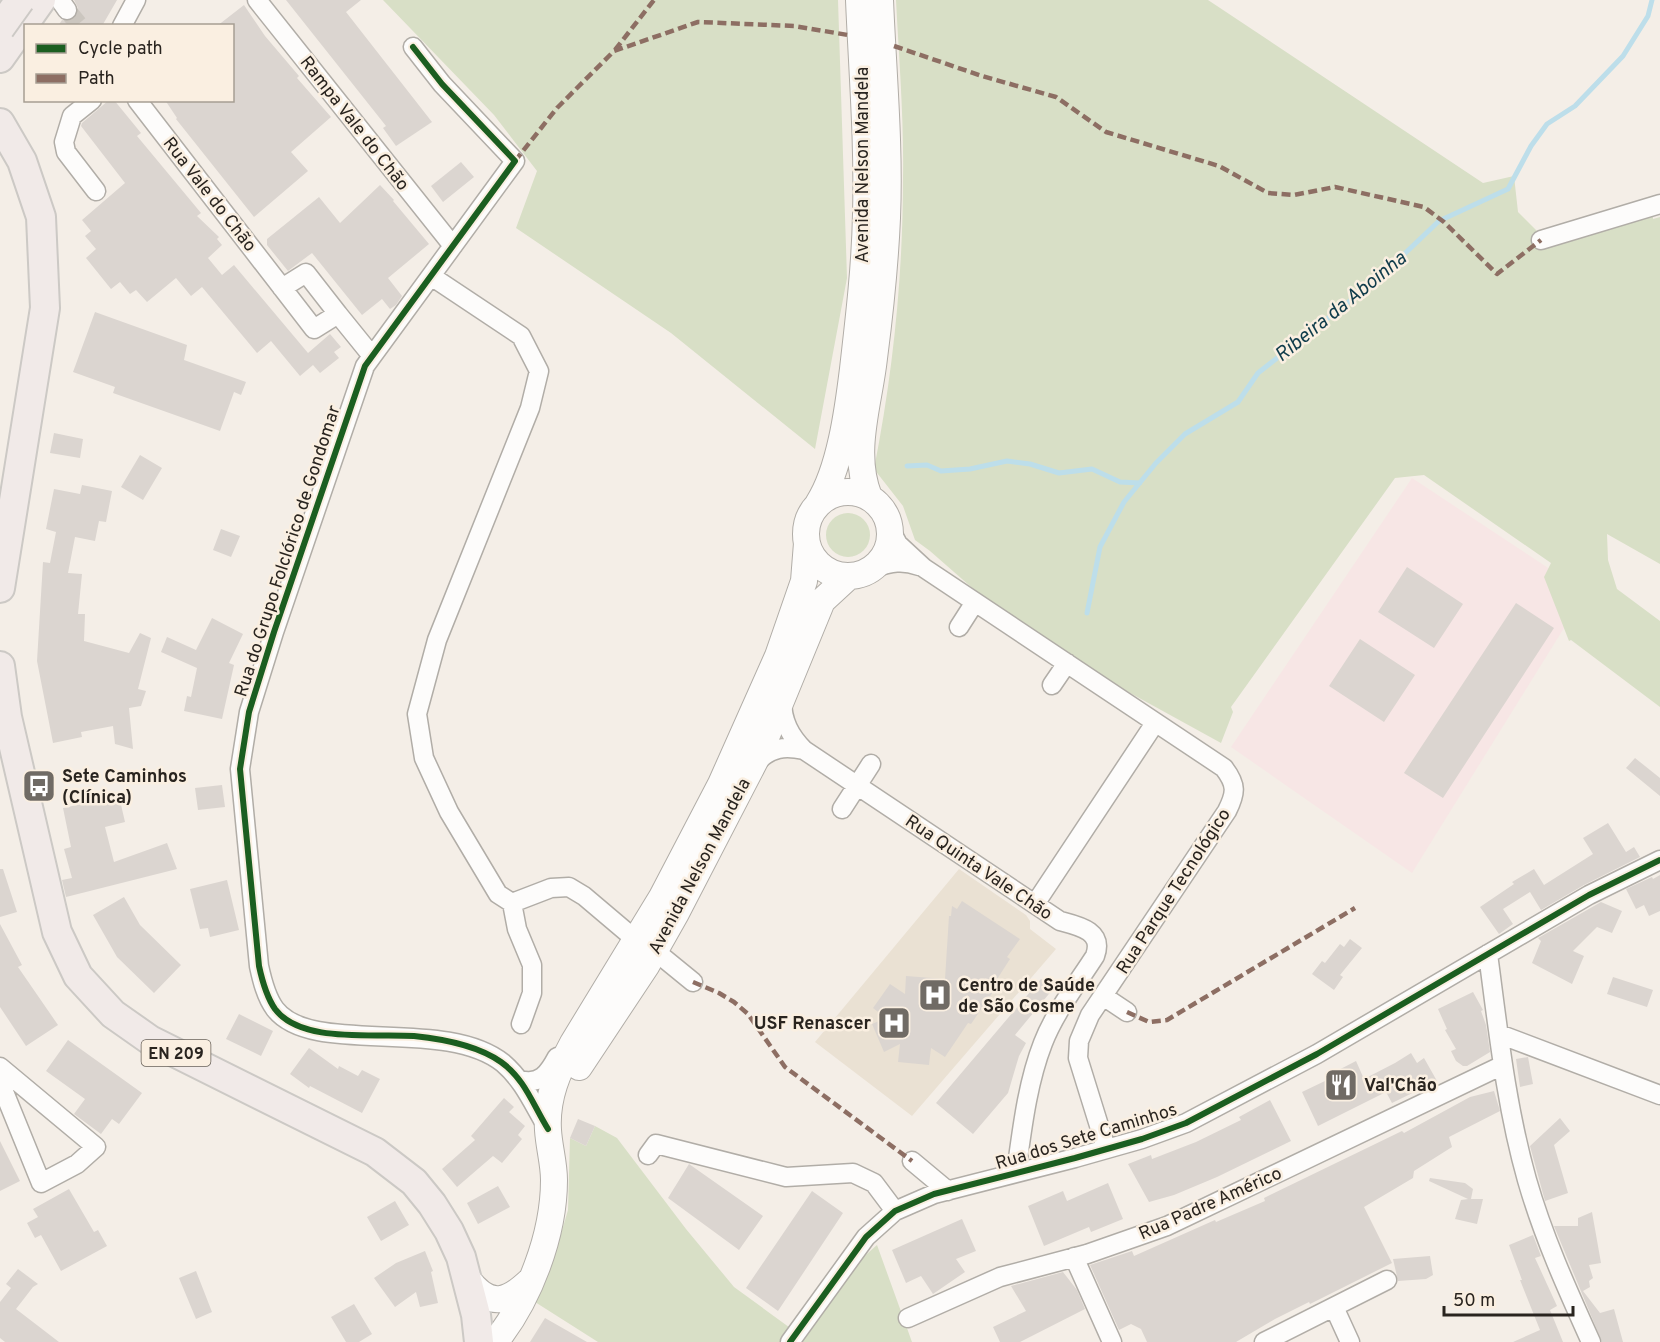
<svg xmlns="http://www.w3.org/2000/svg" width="1660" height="1342" font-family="Overpass,sans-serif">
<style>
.industrial{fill:#f7e6e5}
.medical{fill:#eae1d3}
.green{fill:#d8dfc6}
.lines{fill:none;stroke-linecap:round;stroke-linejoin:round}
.stream{stroke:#bddeea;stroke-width:5}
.building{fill:#dbd5d0}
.street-tunnel{stroke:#cbc6bf;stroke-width:18;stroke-dasharray:18 9;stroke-linecap:butt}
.street-casing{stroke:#b1ada7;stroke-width:21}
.secondary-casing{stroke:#b1ada7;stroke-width:28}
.primary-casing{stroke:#ccc9c5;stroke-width:32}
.street{stroke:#fdfcfb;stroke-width:18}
.secondary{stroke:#fdfcfb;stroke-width:26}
.primary{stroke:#f1eae8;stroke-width:28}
.primary-bridge-casing{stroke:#ccc9c5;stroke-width:32;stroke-linecap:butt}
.primary-bridge{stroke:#f1eae8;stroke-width:28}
.quiet{stroke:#8d6e63;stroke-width:4.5;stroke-dasharray:9 4.5;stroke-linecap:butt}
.cycleway-casing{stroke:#faefe1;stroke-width:10}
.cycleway{stroke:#1b5e20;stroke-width:6}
.labels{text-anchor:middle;stroke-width:5;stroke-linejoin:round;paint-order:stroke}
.shield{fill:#faefe1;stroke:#686159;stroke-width:1.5}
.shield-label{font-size:16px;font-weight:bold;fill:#29241f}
.street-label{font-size:18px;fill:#29241f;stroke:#faefe1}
.poi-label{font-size:18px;font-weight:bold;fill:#29241f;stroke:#faefe1;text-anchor:start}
.water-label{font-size:20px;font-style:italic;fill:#103c4b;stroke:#faefe1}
</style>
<rect width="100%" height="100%" fill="#f4eee7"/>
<path class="industrial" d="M1412 478 1568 581 1569 620 1412 873 1231 747Z"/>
<path class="medical" d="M959 869 1026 915 1030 921V929L1056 949 912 1116 815 1042Z"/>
<path class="green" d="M383 0H838L847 278 815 449 671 333 516 228 537 171 494 115Z
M896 0H1208L1483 183 1514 176 1518 212 1542 236 1560 244 1653 216V219L1660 217V564L1607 534 1608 560 1617 589 1660 621V707L1571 640 1569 641 1544 577 1551 563 1424 475 1395 478 1231 707 1233 712 1221 743 1061 655 978 593 930 551 915 540 903 506 874 469C893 373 903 276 903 178 904 119 899 59 896 0Z
M826 535a22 22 0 1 1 44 0a22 22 0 1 1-44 0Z
M595 1126 617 1138 686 1229 734 1287 804 1338 860 1260 877 1245 912 1342H598L535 1302 555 1254 568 1210 570 1138 586 1146Z"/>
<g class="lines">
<path class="stream" d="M907 466 927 465 941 471 970 469 1007 461 1030 464 1059 473 1092 469 1120 482 1140 483
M1087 613 1100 547 1124 502 1156 463 1185 434 1238 402 1258 373 1378 279 1439 221 1508 189 1531 146 1547 124 1575 106 1623 56 1648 16 1652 0"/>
</g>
<path class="building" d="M74 0H117L102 26H58L62 20 69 21 77 15 78 8Z
M286 0H361L346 12 432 122 396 146 383 128 386 126Z
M244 5 265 36 299 76 297 78 331 117 291 152 308 171 254 217 176 119 177 118 165 100H232V26H217Z
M109 100H114L141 133 137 136 201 213 197 216 219 237 217 239 222 245 208 258 222 275 234 265 308 353 330 334 341 347 334 352 339 358 320 373 313 365 300 376 271 341 257 353 202 287 191 296 176 278 147 302 136 290 130 294 120 282 111 289 86 258 96 249 85 236 91 231 82 220 125 183 81 126 82 123Z
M461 162 474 177 443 202 431 186Z
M380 185 394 200 393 201 429 244 388 278 402 296 396 305 390 309 382 299 362 315 312 253 288 271 267 245V239L319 197 340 223Z
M95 312 187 345 184 360 246 382 241 395 234 392 220 431 113 393 115 387 73 372Z
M54 433 83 439 80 458 50 453Z
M140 455 162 468 143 500 121 487Z
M82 485 112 491 106 522 99 521 95 541 75 537 68 573 82 574 78 614H85L84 641 129 653 140 633 151 638 138 689 146 691 141 706 129 708 133 749 115 744 113 726 81 732 82 737 53 743 37 661 43 562 50 563 56 532 46 529 54 489 80 494Z
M221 529 240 536 231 557 213 550Z
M1407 567 1463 604 1434 648 1378 612Z
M1516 603 1554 628 1443 798 1404 773Z
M212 618 243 634 229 663 234 665 222 719 184 711 187 696 191 697 197 668 161 652 167 637 196 650Z
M1360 639 1415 675 1384 722 1329 686Z
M1635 758 1660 778V796L1626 768Z
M222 785 225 807 198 810 195 788Z
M119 796 125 822 105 827 114 862 167 843 177 869 66 897 62 880 72 878 64 849 71 847 63 808Z
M1608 823 1626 852 1634 847 1640 857 1584 885 1541 910 1530 892 1503 909 1513 924 1499 934 1480 907 1514 884 1512 882 1534 869 1544 885 1593 854 1583 838Z
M0 869H3L17 912 0 917Z
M1660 875V911L1649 916 1644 905 1636 909 1626 889 1652 877 1653 879Z
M227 880 239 930 210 937 208 928 200 929 190 889Z
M124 897 140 925 181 965 154 993 117 957 93 915Z
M962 901 1020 939 1007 957 1010 959 992 987 995 989 971 1024 968 1023 945 1057 931 1048 929 1065 898 1062 900 1044 884 1052 872 1024 886 1018 873 1008 890 984 905 994 906 976 945 979 949 916H951L952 906 957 909Z
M1601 902 1622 911 1612 933 1597 927 1573 951 1584 956 1572 984 1532 963 1541 941 1538 938Z
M0 924 22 965 18 967 58 1025 26 1046 0 1007Z
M1350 939 1362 948 1340 975 1343 977 1334 990 1312 974 1322 961 1325 963 1340 944 1344 947Z
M1613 977 1653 990 1647 1007 1607 994Z
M1041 979 1053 989 1015 1035 1026 1043 1019 1056 1008 1093 973 1134 936 1103Z
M1473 992 1483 1010 1481 1011 1486 1025 1490 1052 1467 1066H1463L1456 1061 1451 1051 1456 1049 1445 1030 1447 1029 1438 1009Z
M239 1014 273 1031 261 1056 226 1039Z
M68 1040 142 1093 119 1124 112 1119 101 1134 74 1114 85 1099 46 1071Z
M309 1048 338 1069 339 1066 358 1076 362 1070 380 1079 362 1113 310 1086 309 1088 290 1074Z
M1411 1053 1417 1063 1424 1058 1437 1081 1392 1103 1386 1092 1318 1126 1302 1092 1327 1080 1325 1077 1356 1061 1364 1079 1395 1063Z
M1528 1057 1533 1084 1520 1087 1516 1059Z
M1494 1091 1500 1111 1449 1137 1452 1147 1414 1171 1413 1178 1364 1207 1392 1263 1310 1304 1309 1302 1275 1319 1236 1342H1147L1141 1329 1131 1324 1119 1330 1090 1265 1132 1251 1134 1256 1215 1220 1216 1222 1265 1201 1264 1198 1402 1131 1404 1133 1470 1097Z
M504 1098 514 1107 509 1112 525 1126 518 1135 522 1139 502 1163 493 1156 457 1187 442 1169 475 1140 471 1136Z
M1270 1100 1291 1141 1217 1177 1174 1195 1149 1202 1128 1164 1151 1155 1152 1159 1196 1142 1241 1120 1239 1117Z
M1560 1118 1570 1131 1554 1145 1568 1193 1545 1201 1530 1146Z
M578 1119 595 1126 586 1146 570 1138Z
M0 1141 20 1181 0 1191Z
M689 1164 763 1216 739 1250 668 1198Z
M1430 1178 1465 1183 1473 1189 1471 1199H1483L1477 1224 1455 1219 1461 1200 1468 1199 1429 1181Z
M1108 1183 1123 1219 1091 1232 1089 1227 1044 1246 1028 1206 1063 1191 1067 1201Z
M498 1186 510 1207 478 1224 467 1203Z
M69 1189 94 1232 98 1230 107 1246 61 1271 41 1235 35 1238 27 1223 38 1217 33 1209Z
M812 1191 843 1213 778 1311 746 1288Z
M395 1201 409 1225 381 1241 367 1217Z
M1592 1212 1601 1263 1589 1265 1593 1278 1589 1281 1590 1287 1583 1291 1600 1313 1614 1309 1623 1342H1602L1554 1226H1578V1218Z
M962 1219 976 1251 956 1259 965 1272 933 1294 921 1276 906 1283 892 1250Z
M1533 1235 1541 1256 1535 1258 1557 1306 1550 1310 1563 1342H1513L1540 1330 1520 1280H1522L1509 1245Z
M425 1251 433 1271 431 1272 438 1303 420 1307 416 1292 395 1307 374 1278 396 1263Z
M1430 1256 1433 1275 1426 1279 1398 1281 1393 1259Z
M18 1269 38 1284 33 1287 16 1309 59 1342H5L0 1338V1302L11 1288 6 1284Z
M196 1271 212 1312 196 1319 179 1278Z
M1063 1272 1077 1290 1085 1309 1020 1342H1000L993 1327 1026 1311 1011 1286Z
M354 1304 372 1334 359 1342H346L331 1317Z
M545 1318 587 1342H530Z"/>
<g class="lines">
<path class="street-tunnel" d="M67 10 80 26"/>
<g class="street-casing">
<path id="street" d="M60 0 67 10
M257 0 453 246
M122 26 136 0
M413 47 442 84 515 161 365 366 274 632 249 712 240 769 259 966C262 980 266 997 275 1009 312 1057 444 1016 503 1063 524 1081 533 1104 547 1127
M92 100 72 116 64 142 66 152 96 191
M137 100 314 329 338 314 372 356
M1541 240 1660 204
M431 276 521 336 539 371 530 408 437 640 417 714 424 758 449 812 498 894 512 903 551 888 569 887 584 896 636 940
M282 288 306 273 338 314
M891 531 898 544 924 568 1224 768C1237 785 1236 793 1227 811L1090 1015 1079 1041 1078 1058 1106 1148
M874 568C891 562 903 560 919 566
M959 627 975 602
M1052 685 1067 663
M782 700C782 721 790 736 804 750L1060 921C1079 926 1104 931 1095 956 1077 984 1055 1012 1043 1043 1027 1084 1022 1130 1016 1173
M757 762C771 747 785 746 804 750
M842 809 871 764
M512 903 517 929 532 965V993L521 1024
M1035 904 1155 723
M655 951 693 982
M1488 954C1498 1029 1506 1106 1527 1180 1543 1236 1567 1289 1591 1342
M1103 996 1127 1012
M1499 1034 1660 1095
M0 1067 96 1147 77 1164 41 1183 0 1082
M520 1080C540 1085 548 1074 557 1057
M648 1155 656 1144 786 1177 853 1173 874 1183 895 1211
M912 1161 948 1191
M1074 1257 1112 1342
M1334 1307 1350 1342
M908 1318 1000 1277 1087 1254 1167 1226 1503 1065
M790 1342 866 1237 895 1211 934 1194 1075 1158 1142 1139 1186 1123 1317 1054 1589 895 1660 860
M1264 1342 1387 1280"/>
</g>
<g class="secondary-casing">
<path id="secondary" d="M806 534a42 42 0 1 1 84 0a42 42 0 1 1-84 0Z
M869 497C851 452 869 404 874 358 880 312 885 265 887 218 890 146 883 72 880 0
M818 504C840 470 848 410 853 369 859 317 865 266 866 214 868 143 862 71 859 0
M579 1067 646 966 676 913 762 747 822 601 848 577
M468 1280C491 1309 508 1302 531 1280
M495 1342C529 1300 554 1235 554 1180 554 1163 549 1147 548 1130 546 1097 558 1071 573 1043L662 897 721 784 778 656 804 581 807 543"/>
</g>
<g class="primary-casing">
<path id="primary" d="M0 3 2 0
M0 58 41 0
M0 123 22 161 41 217 45 308 0 588
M0 666 7 717 57 932 78 976 113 1014 150 1040 375 1152 414 1182 432 1204 449 1231 461 1257 476 1315 479 1342"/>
</g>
<use href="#street" class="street"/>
<use href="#secondary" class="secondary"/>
<use href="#primary" class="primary"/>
<g class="primary-bridge-casing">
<path id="primary-bridge" d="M0 28 20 0"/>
</g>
<use href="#primary-bridge" class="primary-bridge"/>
<path class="quiet" d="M894 46 982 76 1056 97 1106 132 1219 166 1268 193 1294 195 1335 187 1424 207 1444 222 1497 274 1541 240
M615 50 654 0
M515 161 557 108 614 51 698 22 794 26 848 35
M693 982 719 993 734 1002 748 1014 785 1067 912 1161
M1127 1012 1149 1022 1167 1020 1355 908"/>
<g class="cycleway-casing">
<path id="cycleway" d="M413 47 442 84 515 161 365 366 274 632 249 712 240 769 259 966C262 980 266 996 275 1009 301 1044 375 1033 414 1036 443 1039 477 1045 501 1062 525 1079 533 1105 548 1129
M790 1342 866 1237 895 1211 934 1194 1075 1158 1142 1139 1186 1123 1317 1054 1589 895 1660 860"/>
</g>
<use href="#cycleway" class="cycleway"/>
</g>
<defs>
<g id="bus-square" transform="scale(1.725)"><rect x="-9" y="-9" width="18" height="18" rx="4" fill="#706b65" stroke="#faefe1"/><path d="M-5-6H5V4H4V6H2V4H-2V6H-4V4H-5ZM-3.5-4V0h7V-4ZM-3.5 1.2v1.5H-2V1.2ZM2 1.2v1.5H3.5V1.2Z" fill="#fff"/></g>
<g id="hospital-square" transform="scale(1.725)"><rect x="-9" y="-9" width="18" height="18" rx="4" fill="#706b65" stroke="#faefe1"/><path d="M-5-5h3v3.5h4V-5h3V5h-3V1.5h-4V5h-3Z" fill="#fff"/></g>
<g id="restaurant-square" transform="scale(1.725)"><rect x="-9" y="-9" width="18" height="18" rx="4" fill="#706b65" stroke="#faefe1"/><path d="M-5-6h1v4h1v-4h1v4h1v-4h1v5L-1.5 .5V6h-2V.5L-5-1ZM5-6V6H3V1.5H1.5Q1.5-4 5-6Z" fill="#fff"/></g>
</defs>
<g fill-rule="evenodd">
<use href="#bus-square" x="39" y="786"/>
<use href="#hospital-square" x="935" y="995"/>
<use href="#hospital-square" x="894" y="1023"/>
<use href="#restaurant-square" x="1341" y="1085"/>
</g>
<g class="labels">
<rect class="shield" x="141.5" y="1040" width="69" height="26" rx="4.5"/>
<g class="shield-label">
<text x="176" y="1059">EN 209</text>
</g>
<g class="street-label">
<text transform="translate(355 123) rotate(52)" y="6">Rampa Vale do Chão</text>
<text transform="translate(862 165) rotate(-90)" y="6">Avenida Nelson Mandela</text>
<text transform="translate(210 194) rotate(52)" y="6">Rua Vale do Chão</text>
<text transform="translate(287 551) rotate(-72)" y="6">Rua do Grupo Folclórico de Gondomar</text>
<text transform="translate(699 866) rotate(-62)" y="6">Avenida Nelson Mandela</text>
<text transform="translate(979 867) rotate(34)" y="6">Rua Quinta Vale Chão</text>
<text transform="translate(1173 891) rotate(-57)" y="6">Rua Parque Tecnológico</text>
<text transform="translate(1086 1136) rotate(-17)" y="6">Rua dos Sete Caminhos</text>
<text transform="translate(1210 1203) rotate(-24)" y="6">Rua Padre Américo</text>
</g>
<g class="poi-label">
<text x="62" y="782">Sete Caminhos<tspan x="62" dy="21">(Clínica)</tspan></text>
<text x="958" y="991">Centro de Saúde<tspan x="958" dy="21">de São Cosme</tspan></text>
<text x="871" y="1029" text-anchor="end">USF Renascer</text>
<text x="1364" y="1091">Val'Chão</text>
</g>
<g class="water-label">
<text transform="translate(1340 306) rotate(-39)" y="7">Ribeira da Aboinha</text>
</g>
</g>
<rect x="24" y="24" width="210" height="78" fill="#faefe1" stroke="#a69e93" stroke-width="1.5"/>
<rect x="36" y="44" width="30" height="9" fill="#1b5e20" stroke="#a69e93" stroke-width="1.5"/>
<text x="78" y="54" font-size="18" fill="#29241f">Cycle path</text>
<rect x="36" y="74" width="30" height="9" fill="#8d6e63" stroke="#a69e93" stroke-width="1.5"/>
<text x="78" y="84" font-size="18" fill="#29241f">Path</text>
<path d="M1444 1306v9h129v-9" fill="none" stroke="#29241f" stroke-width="3"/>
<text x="1453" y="1306" font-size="18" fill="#29241f" stroke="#faefe1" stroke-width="4.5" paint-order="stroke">50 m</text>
</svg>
